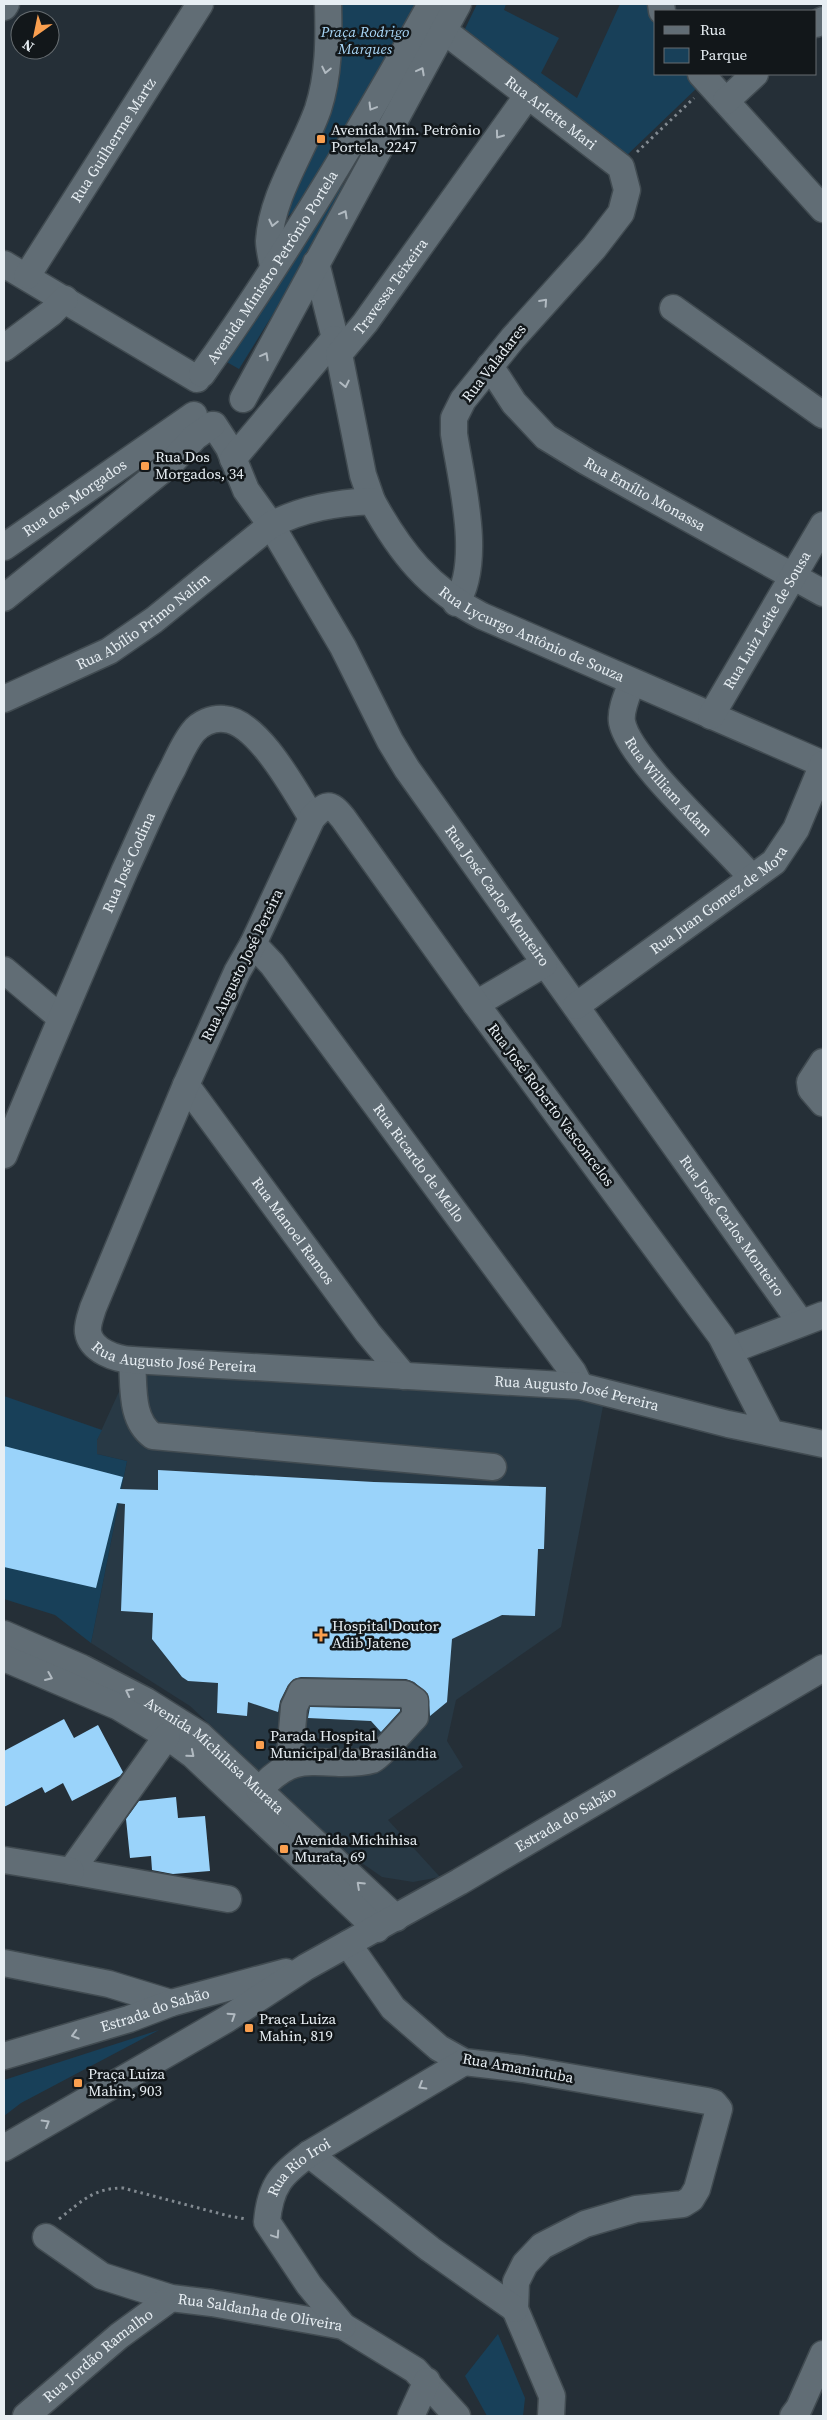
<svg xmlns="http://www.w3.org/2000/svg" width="827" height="2420" font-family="'Source Serif 4',serif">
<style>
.built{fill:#283945}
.green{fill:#184059}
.building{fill:#9ad3fa}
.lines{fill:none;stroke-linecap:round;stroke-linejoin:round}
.minor-casing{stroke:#414b51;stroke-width:29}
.path{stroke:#828a91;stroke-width:3;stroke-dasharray:2.5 4;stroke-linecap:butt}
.minor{stroke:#616d75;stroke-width:26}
.oneway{stroke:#b1bac1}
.poi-dot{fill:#fa9f4f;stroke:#12171a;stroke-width:2}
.labels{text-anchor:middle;stroke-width:5;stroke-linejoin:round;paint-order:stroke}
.park-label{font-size:15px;font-style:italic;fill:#a7d5f5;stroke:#12171a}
.street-label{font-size:15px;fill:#e7eef3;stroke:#12171a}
.poi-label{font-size:15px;fill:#e7eef3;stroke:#12171a;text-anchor:start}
</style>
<rect width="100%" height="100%" fill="#252f37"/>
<path class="built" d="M127 1374 604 1401 561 1627 456 1700 447 1741 463 1767 388 1820 440 1877 413 1882 382 1877 342 1849 190 1706 91 1643 127 1461 97 1454V1440Z"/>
<path class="green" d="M328 4H426L331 174 267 237 293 169Z
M477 4H506L504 10 559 38 541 73 577 98 620 4H658L656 74H688L699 86 625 157 463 33Z
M335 180 350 189 239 369 225 361Z
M4 1396 102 1430 97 1440V1454L127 1461 91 1643 55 1615 4 1599Z
M159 2030 21 2103 4 2116V2080Z
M498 2334 525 2398 523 2416H487L465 2376Z"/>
<path class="building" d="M4 1446 123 1477 120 1489 158 1490V1470L374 1482 546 1487 544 1549H538L535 1616 502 1615 452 1639 447 1702 430 1716 428 1694 414 1682 406 1679 301 1677 294 1679 288 1685 280 1701 278 1712 248 1702 247 1716 217 1713 218 1683 188 1681 182 1677 152 1639 153 1613 121 1611 125 1504 117 1503 96 1588 4 1567Z
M310 1707 400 1709V1711L381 1732 371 1721 308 1718Z
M64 1719 74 1738 98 1725 123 1772 120 1776 72 1801 63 1783 45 1793 42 1787 4 1807V1751Z
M176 1797 178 1818 205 1816 210 1871 173 1874 152 1870 151 1856 130 1858 126 1819 139 1801Z"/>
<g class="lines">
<g class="minor-casing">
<g id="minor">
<path d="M661 4 662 11"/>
<path d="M4 7 6 4"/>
<path d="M816 24 823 20"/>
<path id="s1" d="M443 30 621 167 627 190 621 213 594 248 513 338 463 400 454 418V434C461 480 483 562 456 603"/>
<path d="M701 74 823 209"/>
<path d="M726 101 755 74"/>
<path d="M316 263 339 354"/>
<path d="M4 264 197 379"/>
<path d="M273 267C272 259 269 249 269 241 272 194 303 152 318 109 329 75 329 39 328 4"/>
<path id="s2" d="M27 276 200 4"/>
<path d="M673 308 823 415"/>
<path d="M4 348 51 313 65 299"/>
<path id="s3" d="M490 366 514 403 546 437 587 462 823 593"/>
<path id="s4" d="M202 374C286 256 361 130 431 4"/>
<path d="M243 399 458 4"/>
<path id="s5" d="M214 425 229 448 246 490 271 525 343 647 390 741 407 769 801 1323"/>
<path d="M233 459 334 339"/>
<path id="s6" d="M372 501 363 475 339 354 365 323 528 95"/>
<path id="s7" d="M4 547 194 415"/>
<path d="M4 598 171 463 195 437 212 425"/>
<path id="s8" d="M632 682C628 693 620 710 622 722 629 760 724 844 752 878"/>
<path id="s9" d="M4 699 109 651 154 620 271 525C303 508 337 503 372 501 400 552 429 589 482 616L823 764"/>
<path id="s10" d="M711 716 823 525"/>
<path id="s11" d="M253 944 272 964 573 1372 580 1386"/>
<path d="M4 970 61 1018"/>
<path d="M476 1004 544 964"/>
<path id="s12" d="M576 1006 774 862 796 829 823 764"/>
<path d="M823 1062 810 1082 811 1089 823 1103"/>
<path id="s13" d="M186 1085 368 1333 404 1376"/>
<path id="s14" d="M4 1155C43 1060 84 965 125 870 141 836 155 801 173 768 179 755 185 742 193 732 200 723 212 718 224 719 258 721 295 791 312 818"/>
<path d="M729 1351 823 1315"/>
<path d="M132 1360C134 1386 130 1420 153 1436L493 1467"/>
<path id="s15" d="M771 1433 721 1336 476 1004 343 818C329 801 326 804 312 818L253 944 237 972 186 1085 93 1308C91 1315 87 1324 88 1332 91 1351 116 1359 132 1360L580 1386 728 1424 823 1444"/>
<path id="s16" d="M4 1634 82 1668 146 1701 200 1735 396 1918"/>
<path d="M4 1658 119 1707 167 1736 193 1755 377 1929"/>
<path d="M167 1736 71 1871 228 1899"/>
<path d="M259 1790C288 1759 300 1761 341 1763 350 1763 363 1763 372 1760 381 1756 407 1725 415 1717V1701L405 1694 301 1692 294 1707 289 1765"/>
<path d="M4 1860 71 1871"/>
<path d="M348 1944 393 2008 439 2048 464 2062 523 2069 707 2101 714 2103 719 2109 697 2189 691 2199 683 2204 636 2209 585 2224 542 2246 525 2264 516 2282 515 2309 552 2396 551 2416"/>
<path d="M4 1963 109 1984 171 2003"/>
<path id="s17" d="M4 2056 129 2019 171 2003 286 1972"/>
<path id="s18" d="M4 2148 227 2019 306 1967 459 1882 823 1668"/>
<path d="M309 2154 430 2249 515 2309"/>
<path id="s19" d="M46 2237 102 2276 171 2298 212 2303 343 2326 415 2370 457 2416"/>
<path id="s20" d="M343 2326 309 2285 267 2222C270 2186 281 2174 309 2154L464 2062"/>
<path id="s21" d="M26 2416 119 2336 171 2298"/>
<path d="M411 2416 427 2381"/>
<path d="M793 2416 799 2408 823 2354"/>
</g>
</g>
<path class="path" d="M637 152 694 98
M59 2219C81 2202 93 2188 123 2188L229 2216 246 2219"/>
<use href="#minor" class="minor"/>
</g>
<defs><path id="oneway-chevron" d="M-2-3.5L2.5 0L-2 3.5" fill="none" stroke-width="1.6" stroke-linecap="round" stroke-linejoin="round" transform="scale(1.25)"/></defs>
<g class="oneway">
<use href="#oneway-chevron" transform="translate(326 70) rotate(102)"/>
<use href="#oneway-chevron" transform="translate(421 71) rotate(-62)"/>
<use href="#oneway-chevron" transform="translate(372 107) rotate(121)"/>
<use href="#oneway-chevron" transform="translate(499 135) rotate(126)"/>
<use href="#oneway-chevron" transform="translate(344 214) rotate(-61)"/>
<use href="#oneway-chevron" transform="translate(273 223) rotate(103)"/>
<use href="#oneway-chevron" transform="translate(544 302) rotate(-48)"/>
<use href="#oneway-chevron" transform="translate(265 356) rotate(-61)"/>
<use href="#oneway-chevron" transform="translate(345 384) rotate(78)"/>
<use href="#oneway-chevron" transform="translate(49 1677) rotate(23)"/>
<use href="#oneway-chevron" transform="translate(129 1692) rotate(-153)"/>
<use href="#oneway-chevron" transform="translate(191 1754) rotate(40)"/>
<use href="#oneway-chevron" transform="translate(360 1885) rotate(-137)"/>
<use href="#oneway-chevron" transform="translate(232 2016) rotate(-33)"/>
<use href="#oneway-chevron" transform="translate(75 2035) rotate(164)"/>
<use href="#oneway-chevron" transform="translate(422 2086) rotate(149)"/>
<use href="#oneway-chevron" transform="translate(46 2123) rotate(-31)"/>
<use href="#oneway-chevron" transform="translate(276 2235) rotate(56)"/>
</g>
<g class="poi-dot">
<rect x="316" y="134" width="10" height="10" rx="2.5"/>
<rect x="140" y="461" width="10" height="10" rx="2.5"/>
<path d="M318.5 1627.5h5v5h5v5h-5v5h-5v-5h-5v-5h5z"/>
<rect x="255" y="1740" width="10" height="10" rx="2.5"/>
<rect x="279" y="1844" width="10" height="10" rx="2.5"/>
<rect x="244" y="2023" width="10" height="10" rx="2.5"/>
<rect x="73" y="2078" width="10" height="10" rx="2.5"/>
</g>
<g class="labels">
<g class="park-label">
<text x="365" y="37">Praça Rodrigo<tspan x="365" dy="17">Marques</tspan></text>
</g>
<g class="street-label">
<text dy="5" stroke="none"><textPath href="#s1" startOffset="136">Rua Arlette Mari</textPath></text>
<text dy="5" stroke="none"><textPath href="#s2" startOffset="161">Rua Guilherme Martz</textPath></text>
<text dy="5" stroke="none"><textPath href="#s4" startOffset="128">Avenida Ministro Petrônio Portela</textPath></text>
<text dy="5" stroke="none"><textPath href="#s6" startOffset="236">Travessa Teixeira</textPath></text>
<text transform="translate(494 363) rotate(-52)" y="5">Rua Valadares</text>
<text dy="5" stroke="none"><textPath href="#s3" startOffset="205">Rua Emílio Monassa</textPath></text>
<text dy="5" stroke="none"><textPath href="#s7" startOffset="86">Rua dos Morgados</textPath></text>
<text dy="5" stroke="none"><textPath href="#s9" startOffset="160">Rua Abílio Primo Nalim</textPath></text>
<text dy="5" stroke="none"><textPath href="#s10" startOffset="111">Rua Luiz Leite de Sousa</textPath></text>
<text dy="5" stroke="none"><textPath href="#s9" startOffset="640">Rua Lycurgo Antônio de Souza</textPath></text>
<text dy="5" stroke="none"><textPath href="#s8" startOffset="122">Rua William Adam</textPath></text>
<text dy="5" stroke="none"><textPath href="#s14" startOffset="318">Rua José Codina</textPath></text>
<text dy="5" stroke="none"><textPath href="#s5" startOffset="551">Rua José Carlos Monteiro</textPath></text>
<text dy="5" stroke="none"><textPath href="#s12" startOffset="178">Rua Juan Gomez de Mora</textPath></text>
<text transform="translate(242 965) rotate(-64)" y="5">Rua Augusto José Pereira</text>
<text transform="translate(551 1105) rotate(53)" y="5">Rua José Roberto Vasconcelos</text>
<text dy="5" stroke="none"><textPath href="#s11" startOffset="275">Rua Ricardo de Mello</textPath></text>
<text dy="5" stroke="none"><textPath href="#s5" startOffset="956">Rua José Carlos Monteiro</textPath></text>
<text dy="5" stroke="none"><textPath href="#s13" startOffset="181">Rua Manoel Ramos</textPath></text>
<text dy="5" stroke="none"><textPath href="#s15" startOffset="1449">Rua Augusto José Pereira</textPath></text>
<text dy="5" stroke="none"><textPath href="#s15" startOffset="1854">Rua Augusto José Pereira</textPath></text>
<text dy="5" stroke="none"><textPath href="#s16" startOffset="245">Avenida Michihisa Murata</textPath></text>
<text dy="5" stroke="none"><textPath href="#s18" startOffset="651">Estrada do Sabão</textPath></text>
<text dy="5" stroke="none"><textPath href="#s17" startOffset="158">Estrada do Sabão</textPath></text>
<text transform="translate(518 2068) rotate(10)" y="5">Rua Amaniutuba</text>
<text dy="5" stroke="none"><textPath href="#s20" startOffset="196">Rua Rio Iroi</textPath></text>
<text dy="5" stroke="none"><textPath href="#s19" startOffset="231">Rua Saldanha de Oliveira</textPath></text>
<text dy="5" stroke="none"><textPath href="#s21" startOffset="94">Rua Jordão Ramalho</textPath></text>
</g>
<g class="poi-label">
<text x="331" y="135">Avenida Min. Petrônio<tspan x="331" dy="17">Portela, 2247</tspan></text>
<text x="155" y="462">Rua Dos<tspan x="155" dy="17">Morgados, 34</tspan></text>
<text x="332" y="1631">Hospital Doutor<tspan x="332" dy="17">Adib Jatene</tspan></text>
<text x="270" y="1741">Parada Hospital<tspan x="270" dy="17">Municipal da Brasilândia</tspan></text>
<text x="294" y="1845">Avenida Michihisa<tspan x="294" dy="17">Murata, 69</tspan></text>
<text x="259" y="2024">Praça Luiza<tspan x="259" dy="17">Mahin, 819</tspan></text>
<text x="88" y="2079">Praça Luiza<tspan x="88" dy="17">Mahin, 903</tspan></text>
</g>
</g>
<rect width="827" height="2420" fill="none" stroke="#e7eef3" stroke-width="10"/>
<rect x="654" y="10" width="162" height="65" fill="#12171a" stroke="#676d71"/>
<rect x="664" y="26" width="25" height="8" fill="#616d75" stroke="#676d71"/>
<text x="700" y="35" font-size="15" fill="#e7eef3">Rua</text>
<rect x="664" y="48" width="25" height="15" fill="#184059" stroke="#676d71"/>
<text x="700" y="60" font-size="15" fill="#e7eef3">Parque</text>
<g transform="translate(35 35) rotate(213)"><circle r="24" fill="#12171a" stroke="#676d71"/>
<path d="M0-4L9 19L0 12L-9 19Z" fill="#fa9f4f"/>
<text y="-8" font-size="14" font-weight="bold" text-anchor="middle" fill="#e7eef3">N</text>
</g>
</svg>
